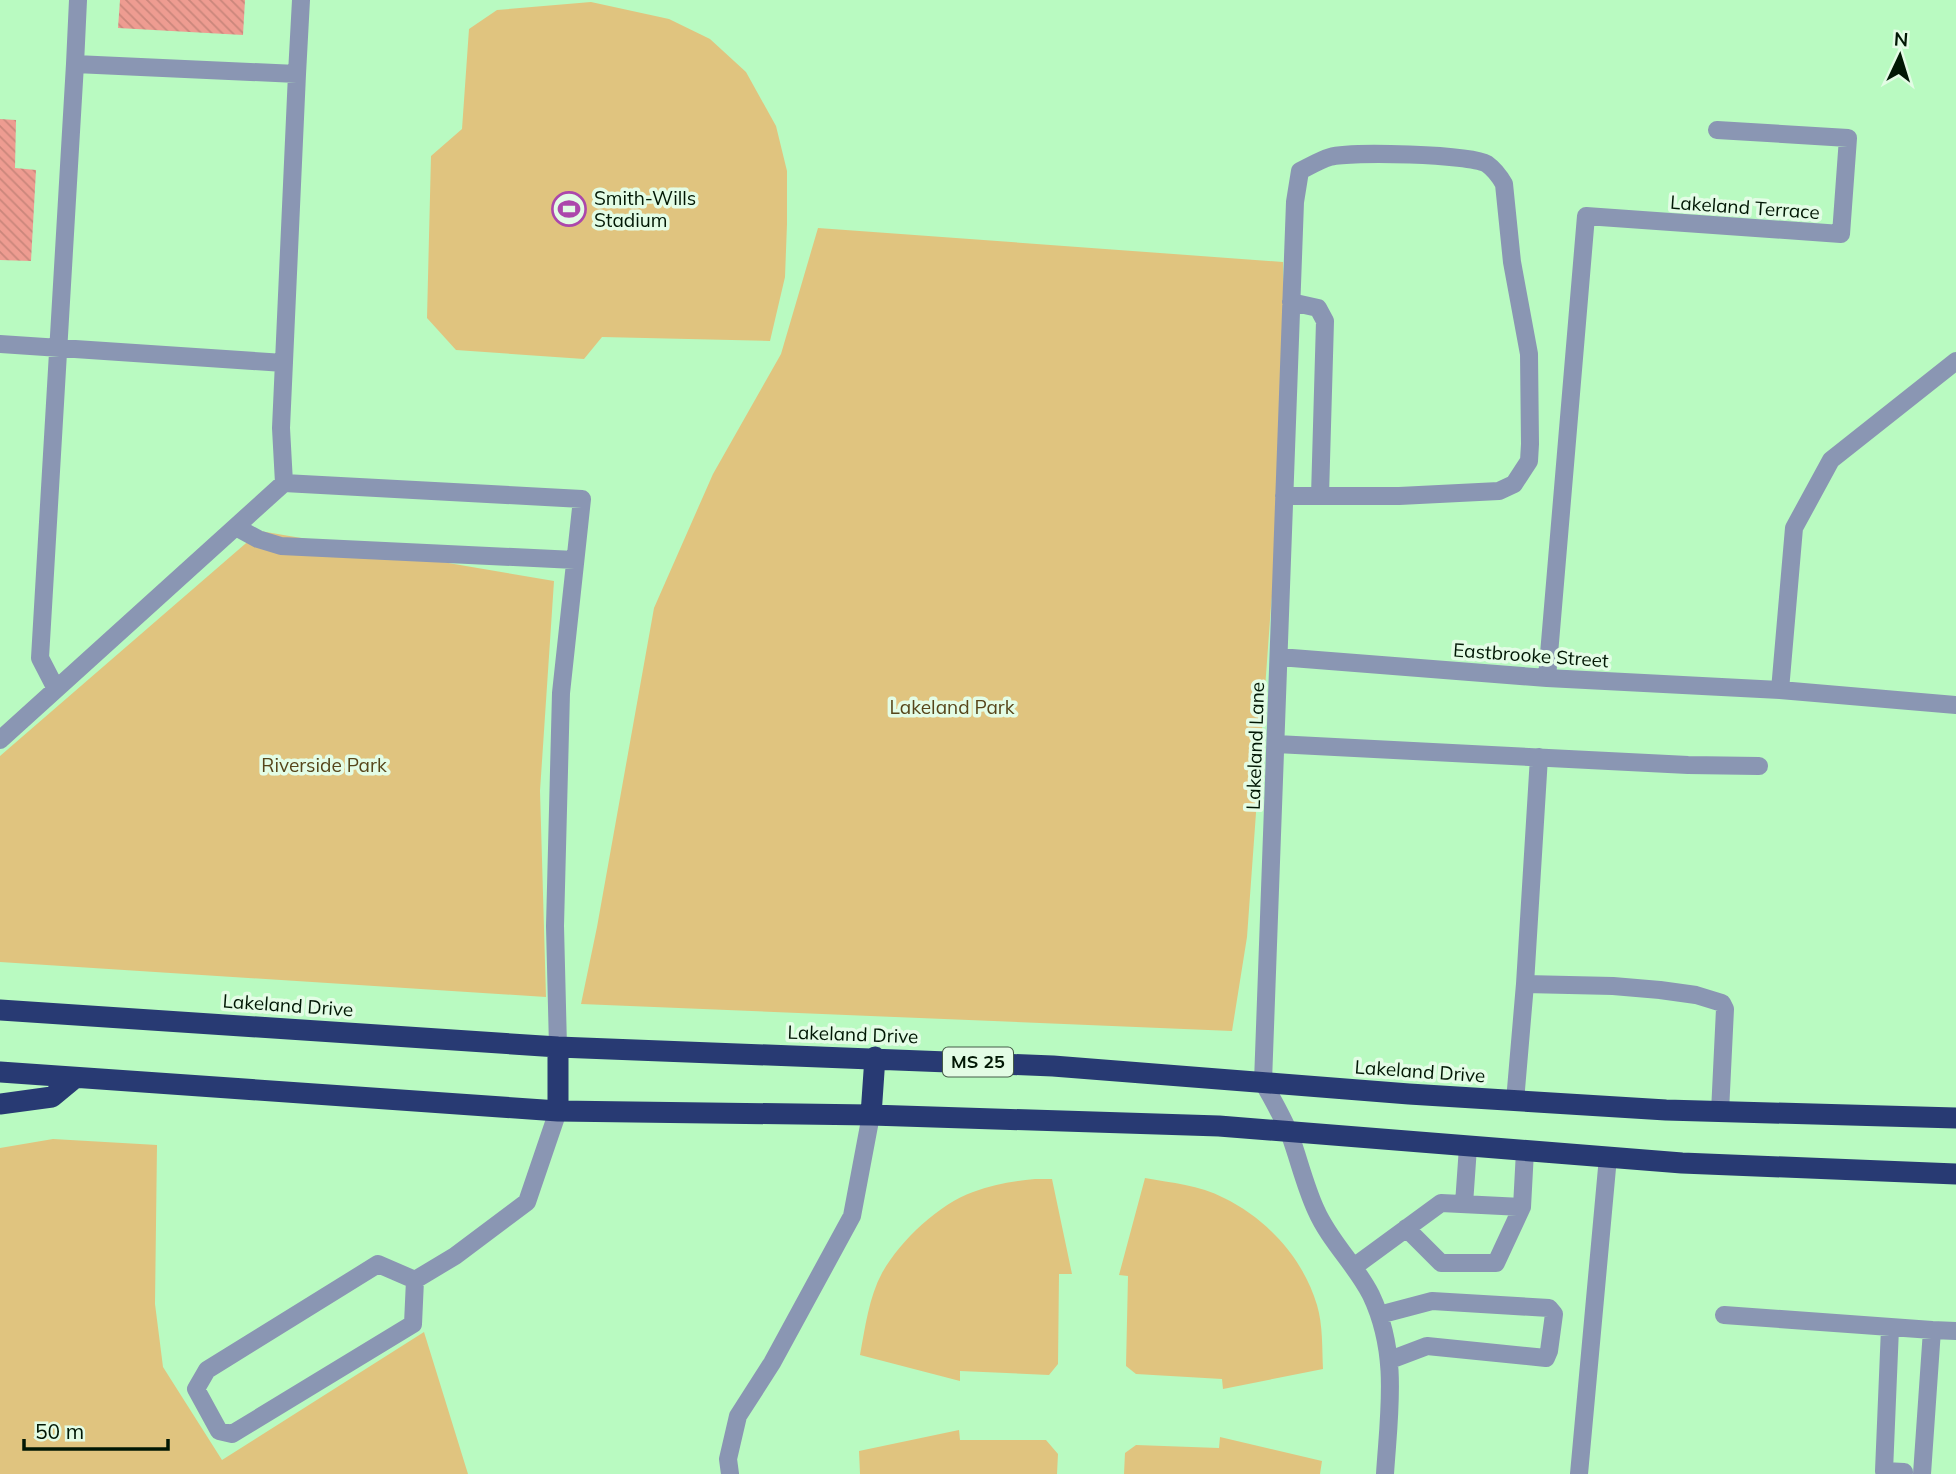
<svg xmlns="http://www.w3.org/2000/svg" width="1956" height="1474" font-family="Mulish,sans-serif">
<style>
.park{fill:#e0c47f}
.building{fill:url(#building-back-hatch)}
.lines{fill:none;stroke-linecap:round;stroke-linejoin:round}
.minor{stroke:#8a96b3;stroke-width:18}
.highway{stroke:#283a73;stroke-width:21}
.labels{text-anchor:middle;stroke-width:7;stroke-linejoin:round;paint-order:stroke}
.shield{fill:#e3fce5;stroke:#455c48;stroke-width:2}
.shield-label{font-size:18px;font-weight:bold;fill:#011704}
.poi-label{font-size:19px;fill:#011704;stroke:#e3fce5;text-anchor:start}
.street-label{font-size:19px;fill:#011704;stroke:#e3fce5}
.park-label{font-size:19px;fill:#56451a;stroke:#e3fce5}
</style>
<defs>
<pattern id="building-back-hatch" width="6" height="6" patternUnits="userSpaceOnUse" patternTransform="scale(1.75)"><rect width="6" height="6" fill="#ee9c91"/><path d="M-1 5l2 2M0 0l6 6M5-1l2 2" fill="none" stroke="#ca867b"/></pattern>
</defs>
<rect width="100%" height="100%" fill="#b9fac1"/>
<path class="park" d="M591 2 669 19 710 39 746 72 776 126 787 171V224L785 277 770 341 602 337 584 359 456 350 427 318 431 156 462 129 469 29 497 10Z
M818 228 1283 262 1286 464 1271 606 1247 937 1232 1031 581 1004 597 927 654 608 713 474 781 354Z
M260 531 554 581 540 791 546 997 0 962V756Z
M53 1139 157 1145 155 1304 163 1367 222 1460 424 1332 468 1474H0V1148Z
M1145 1178C1172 1183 1199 1185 1224 1198 1267 1219 1303 1258 1317 1305 1323 1325 1322 1348 1323 1369L1223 1389 1222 1379 1136 1374 1126 1366 1128 1276 1119 1275Z
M1035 1179H1052L1072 1274H1059L1058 1364 1049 1375 960 1371V1381L860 1355C865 1328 869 1297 882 1273 900 1241 939 1204 973 1192 993 1184 1014 1181 1035 1179Z
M959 1430 960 1440H1046L1058 1454 1057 1474H860L859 1451Z
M1220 1437 1322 1461 1320 1474H1124L1125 1453 1136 1445 1219 1448Z"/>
<path class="building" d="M120 0H245L243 35 118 28Z
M0 119 16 120 15 168 36 170 31 261 0 260Z"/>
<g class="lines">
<path class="minor" d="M75 64 78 0
M297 74 301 0
M1291 302 1318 308 1325 321 1320 496
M0 344 284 363
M1284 496H1399L1499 491 1514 484 1529 461 1530 444 1529 354 1512 262 1504 184C1500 177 1494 169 1487 164 1470 154 1350 151 1330 157 1320 160 1310 166 1300 171L1295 202 1263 1082C1272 1099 1283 1117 1290 1135 1299 1160 1305 1186 1316 1210 1330 1242 1356 1265 1371 1295 1399 1354 1389 1412 1385 1474
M236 527 258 539 281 546 575 560
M1279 657 1547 678 1780 690 1956 705
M1547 678 1586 216 1841 234 1848 138 1717 130
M56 689 40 658 75 64 297 74 281 428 284 483
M1780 690 1794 528 1831 460 1956 361
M0 740 284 483 582 499 561 693 555 926 558 1047
M1276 744 1688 765 1759 766
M1525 984 1539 757
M1515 1101 1525 984 1613 986 1660 990 1696 995 1722 1003 1725 1009 1720 1112
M1464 1204 1468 1147
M1406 1228 1441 1263H1496L1522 1207
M1355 1266 1441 1203 1522 1207 1525 1151
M415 1280 413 1324 232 1434 219 1431 196 1389 207 1370 378 1264 415 1280 455 1256 527 1202 558 1111
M1379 1315 1432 1301 1549 1308 1554 1314 1549 1351 1546 1358 1427 1346 1390 1360
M1724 1315 1932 1330 1922 1474
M1890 1328 1884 1471 1904 1472
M1932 1330 1956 1331
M730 1474 728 1459 738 1416 772 1363 852 1216 871 1115
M1579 1474 1608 1157"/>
<path class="highway" d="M0 1010 558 1047 1053 1066 1409 1094 1666 1110 1956 1118
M0 1072 558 1111 871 1115 1219 1126 1682 1163 1956 1174
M0 1104 52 1097 75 1078
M558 1111V1047
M871 1115 875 1057"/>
</g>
<defs>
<g id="stadium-ring" transform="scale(1.75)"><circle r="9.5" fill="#e3fce5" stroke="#ac47ab" stroke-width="1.5"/><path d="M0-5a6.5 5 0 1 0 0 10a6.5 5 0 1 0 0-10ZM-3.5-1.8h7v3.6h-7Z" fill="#ac47ab"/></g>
</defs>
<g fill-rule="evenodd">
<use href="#stadium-ring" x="569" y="209"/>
</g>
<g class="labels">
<rect class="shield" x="943" y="1047.5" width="70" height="29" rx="5"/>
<g class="shield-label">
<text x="978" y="1068">MS 25</text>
</g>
<g class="poi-label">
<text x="594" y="205">Smith-Wills<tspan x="594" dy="22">Stadium</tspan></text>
</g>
<g class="street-label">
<text transform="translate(1745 207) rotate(4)" y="7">Lakeland Terrace</text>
<text transform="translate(1531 655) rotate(4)" y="7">Eastbrooke Street</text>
<text transform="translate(1255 746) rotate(-88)" y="7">Lakeland Lane</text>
<text transform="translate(288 1005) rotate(4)" y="7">Lakeland Drive</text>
<text transform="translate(853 1034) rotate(2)" y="7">Lakeland Drive</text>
<text transform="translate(1420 1071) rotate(4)" y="7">Lakeland Drive</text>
</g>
<g class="park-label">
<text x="952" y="714">Lakeland Park</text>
<text x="324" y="772">Riverside Park</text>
</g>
</g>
<g transform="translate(1900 56) rotate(4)" stroke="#e3fce5" stroke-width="5" paint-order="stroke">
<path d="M0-5L12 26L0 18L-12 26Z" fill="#011704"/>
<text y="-10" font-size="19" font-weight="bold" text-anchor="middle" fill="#011704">N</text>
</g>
<path d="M24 1439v10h144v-10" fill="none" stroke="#011704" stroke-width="3.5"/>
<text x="35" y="1439" font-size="21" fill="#011704" stroke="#e3fce5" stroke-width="5" paint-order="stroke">50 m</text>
</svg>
